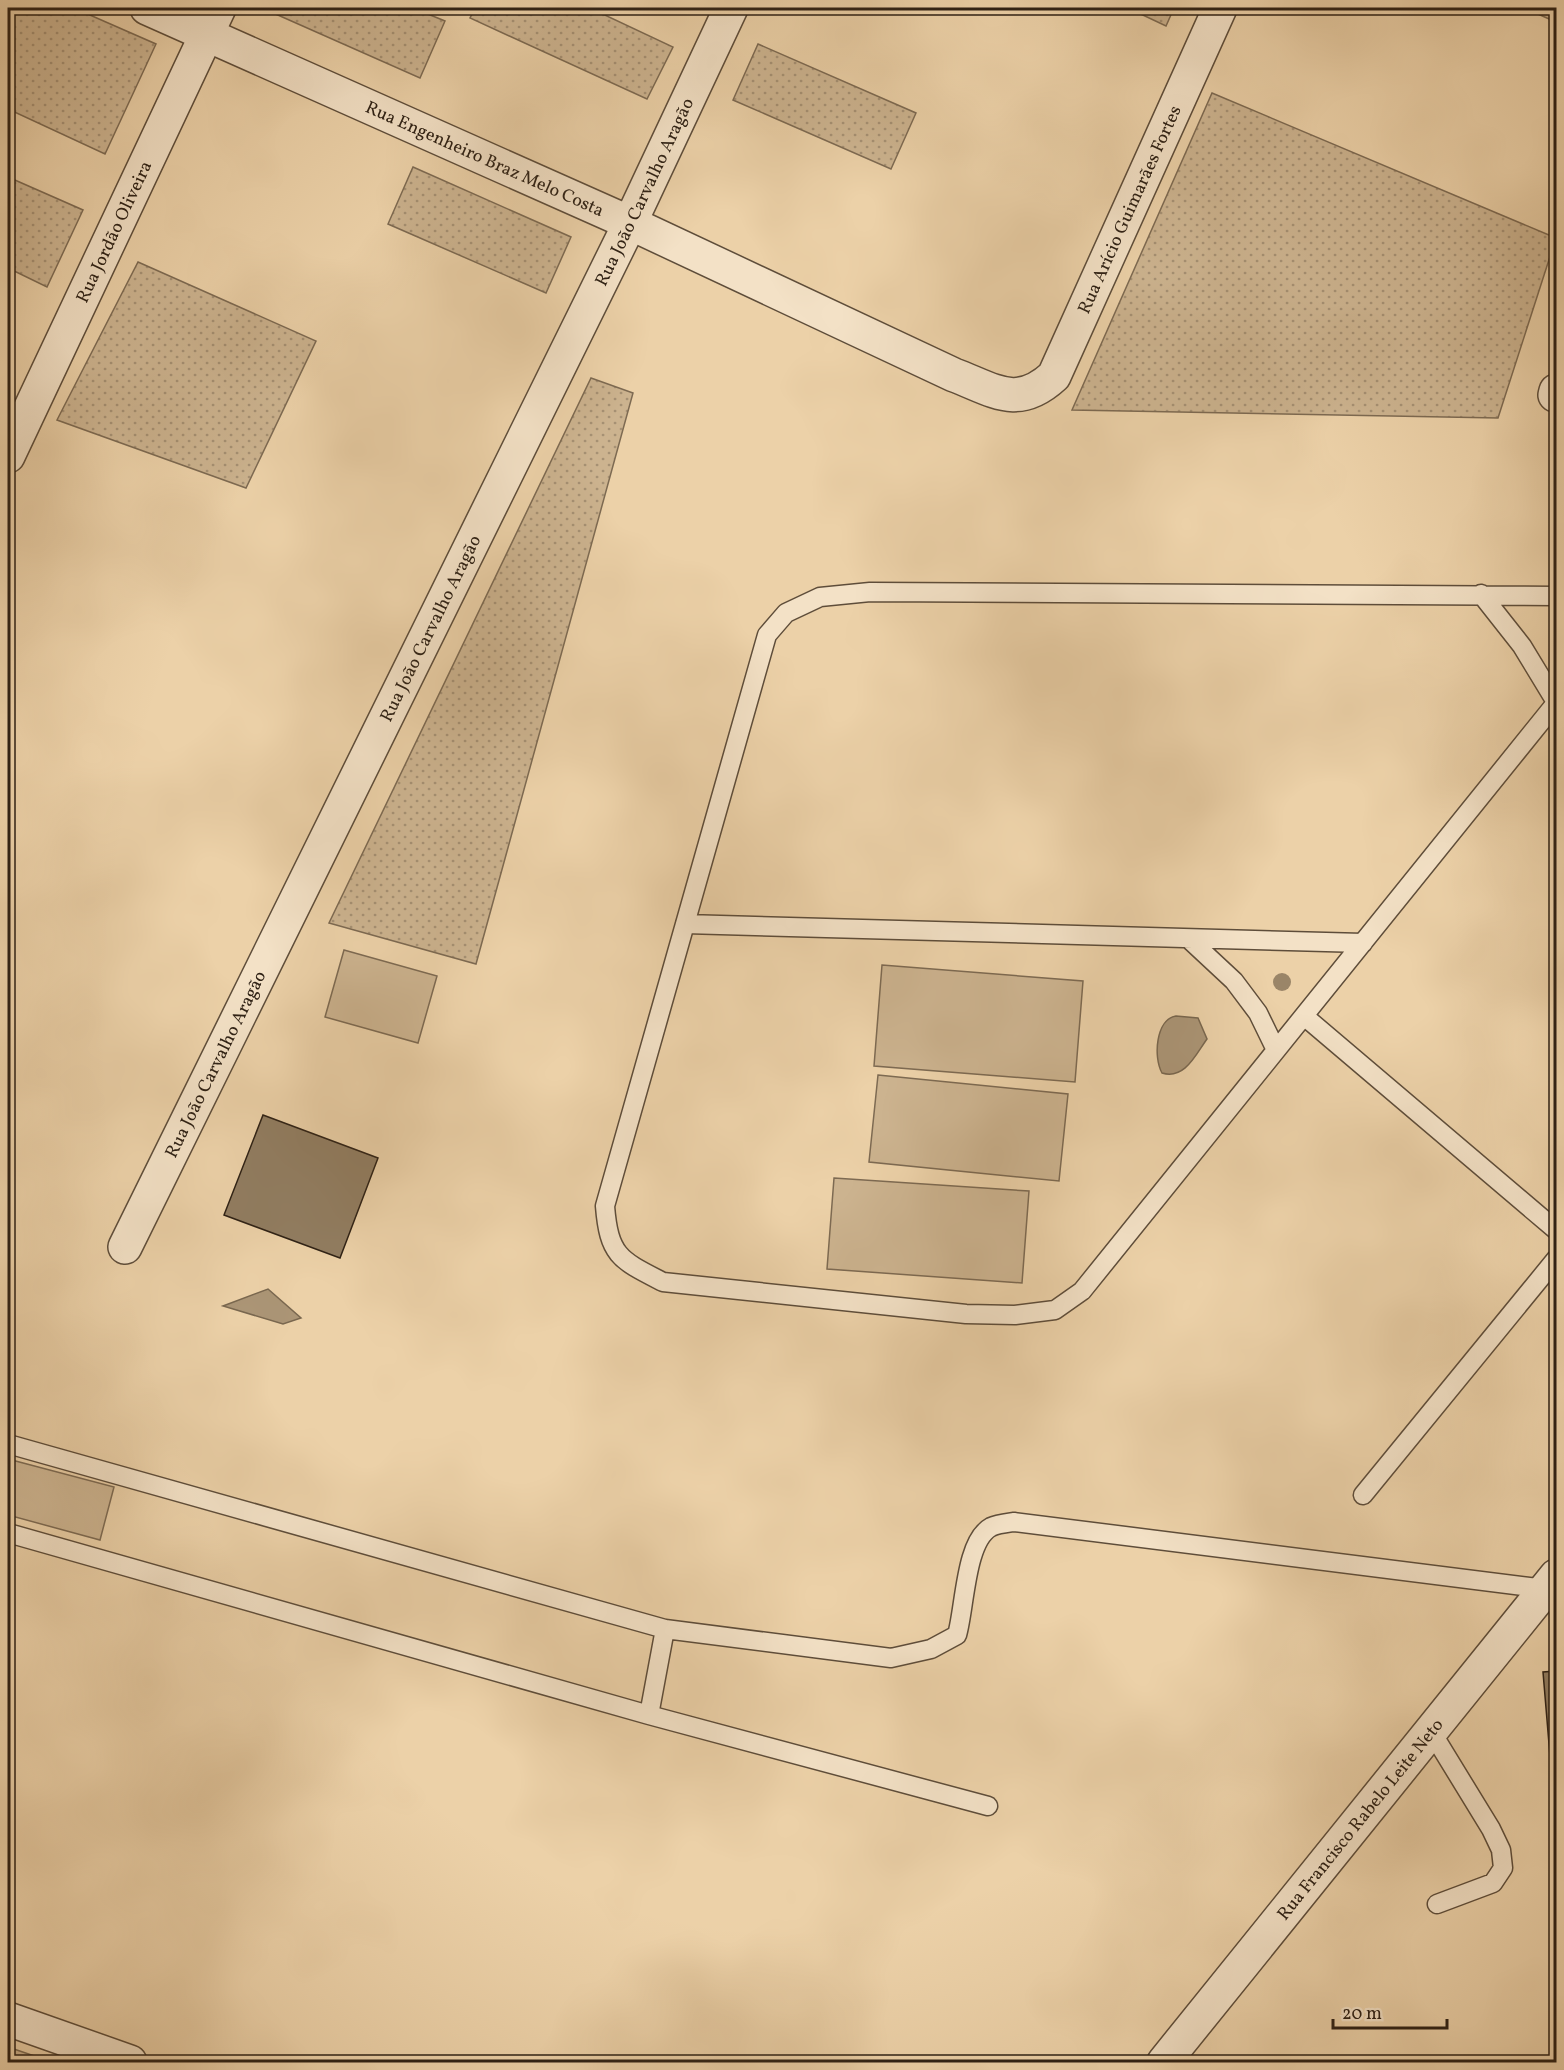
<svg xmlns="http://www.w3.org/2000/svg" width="1564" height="2070" font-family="Vollkorn,serif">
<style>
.green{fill:url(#green-dots);stroke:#7d6a52;stroke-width:1.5}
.pitch{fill:#ccb38f;stroke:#7d6a52;stroke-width:1.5}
.water{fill:#ab9576;stroke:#79674f;stroke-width:1.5}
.building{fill:#917d61;stroke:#2e2115;stroke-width:1.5}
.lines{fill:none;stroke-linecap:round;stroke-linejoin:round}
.service-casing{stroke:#5e4d3a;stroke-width:21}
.minor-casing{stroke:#5e4d3a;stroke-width:36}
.tertiary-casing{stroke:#5e4d3a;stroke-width:36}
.service{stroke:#f3e1c6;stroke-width:18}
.minor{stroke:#f3e1c6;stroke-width:33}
.tertiary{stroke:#f3e1c6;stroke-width:33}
.tree{fill:#9a8568}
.labels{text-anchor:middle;stroke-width:6;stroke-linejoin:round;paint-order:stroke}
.street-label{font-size:18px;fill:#2e2115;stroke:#f3e1c6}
</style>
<defs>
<pattern id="green-dots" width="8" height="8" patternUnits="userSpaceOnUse" patternTransform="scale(1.5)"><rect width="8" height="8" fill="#ccb38f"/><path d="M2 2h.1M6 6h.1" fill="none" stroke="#a69174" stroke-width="1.8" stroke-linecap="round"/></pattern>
</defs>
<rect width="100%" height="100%" fill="#ecd1a8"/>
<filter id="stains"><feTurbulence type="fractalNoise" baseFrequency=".00333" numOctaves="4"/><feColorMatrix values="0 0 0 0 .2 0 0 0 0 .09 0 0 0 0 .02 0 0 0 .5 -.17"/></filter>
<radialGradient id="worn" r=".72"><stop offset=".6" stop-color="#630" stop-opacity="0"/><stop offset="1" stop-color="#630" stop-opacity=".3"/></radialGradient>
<path class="green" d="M8 8H74L156 44 105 154 8 109Z
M262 8H413L445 21 420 78Z
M475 8H590L673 47 647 99 470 18Z
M1128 8H1174L1166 26Z
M1524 8H1556V22Z
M758 44 916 113 891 169 733 100Z
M1212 93 1556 238 1498 418 1072 410Z
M413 167 571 237 546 293 388 224Z
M8 177 83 210 47 287 8 268Z
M138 262 316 341 246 488 57 420Z
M591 378 633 393 476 964 329 923Z"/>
<path class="pitch" d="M344 950 437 976 418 1043 325 1017Z
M882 965 1083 981 1075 1082 874 1066Z
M878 1075 1068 1094 1059 1181 869 1162Z
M834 1178 1029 1191 1022 1283 827 1269Z
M8 1459 114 1487 100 1540 8 1515Z
M8 2047 52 2062H8Z"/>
<path class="water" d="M1176 1016 1198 1018 1207 1039C1196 1054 1185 1080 1162 1073 1153 1057 1156 1019 1176 1016Z
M268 1289 301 1318 283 1324 223 1306Z"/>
<path class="building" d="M263 1115 378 1158 340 1258 224 1215Z
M1556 1671V1828L1543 1672Z"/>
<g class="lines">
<g class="service-casing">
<path id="service" d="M1481 594 1522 646 1556 702
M1556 596 870 592 820 597 786 613 767 635 605 1206C609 1256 620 1260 663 1282L966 1314 1015 1315 1055 1310 1082 1291 1556 703
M685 924 1363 943
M1190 940 1234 981 1258 1013 1276 1050
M1304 1016 1556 1230
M8 1444 665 1629 891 1658 931 1649 957 1635C965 1608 965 1541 991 1527 997 1524 1007 1523 1014 1522L1546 1589
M1363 1495 1556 1259
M8 1533 649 1715 988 1806
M649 1715 665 1629
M1431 1731 1491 1829 1501 1850 1503 1868 1493 1883 1437 1904"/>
</g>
<g class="minor-casing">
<g id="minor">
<path id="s1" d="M147 8 630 223 954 375C994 390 1017 410 1054 376L1220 8"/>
<path d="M1555 395 1556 391"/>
<path id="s2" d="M8 456 219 8"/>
<path id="s3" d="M125 1247 630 223 731 8"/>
</g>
</g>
<g class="tertiary-casing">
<g id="tertiary">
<path d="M8 2019 130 2062"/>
<path id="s4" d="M1164 2062 1556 1576"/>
</g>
</g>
<use href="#service" class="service"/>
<use href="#minor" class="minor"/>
<use href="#tertiary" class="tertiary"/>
</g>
<circle class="tree" cx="1282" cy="982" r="9"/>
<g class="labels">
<g class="street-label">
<text dy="6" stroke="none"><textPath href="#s1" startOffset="370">Rua Engenheiro Braz Melo Costa</textPath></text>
<text dy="6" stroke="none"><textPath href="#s3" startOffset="1176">Rua João Carvalho Aragão</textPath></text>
<text dy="6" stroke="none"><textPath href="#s1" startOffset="1178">Rua Arício Guimarães Fortes</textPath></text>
<text dy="6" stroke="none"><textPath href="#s2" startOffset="248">Rua Jordão Oliveira</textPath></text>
<text dy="6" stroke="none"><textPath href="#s3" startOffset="690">Rua João Carvalho Aragão</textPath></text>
<text dy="6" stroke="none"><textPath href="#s3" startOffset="204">Rua João Carvalho Aragão</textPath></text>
<text dy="6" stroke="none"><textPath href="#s4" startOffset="312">Rua Francisco Rabelo Leite Neto</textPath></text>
</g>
</g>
<rect width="1564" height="2070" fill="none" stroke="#ecd1a8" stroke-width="30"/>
<rect x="9" y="9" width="1546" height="2052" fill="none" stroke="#2e2115" stroke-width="3"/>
<rect x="15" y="15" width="1534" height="2040" fill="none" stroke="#2e2115" stroke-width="1.5"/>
<path d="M1333 2019v9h114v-9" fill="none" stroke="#2e2115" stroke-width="3"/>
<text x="1342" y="2019" font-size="18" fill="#2e2115" stroke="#f3e1c6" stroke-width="4.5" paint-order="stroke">20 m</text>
<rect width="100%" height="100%" filter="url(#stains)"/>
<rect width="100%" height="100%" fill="url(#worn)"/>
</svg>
